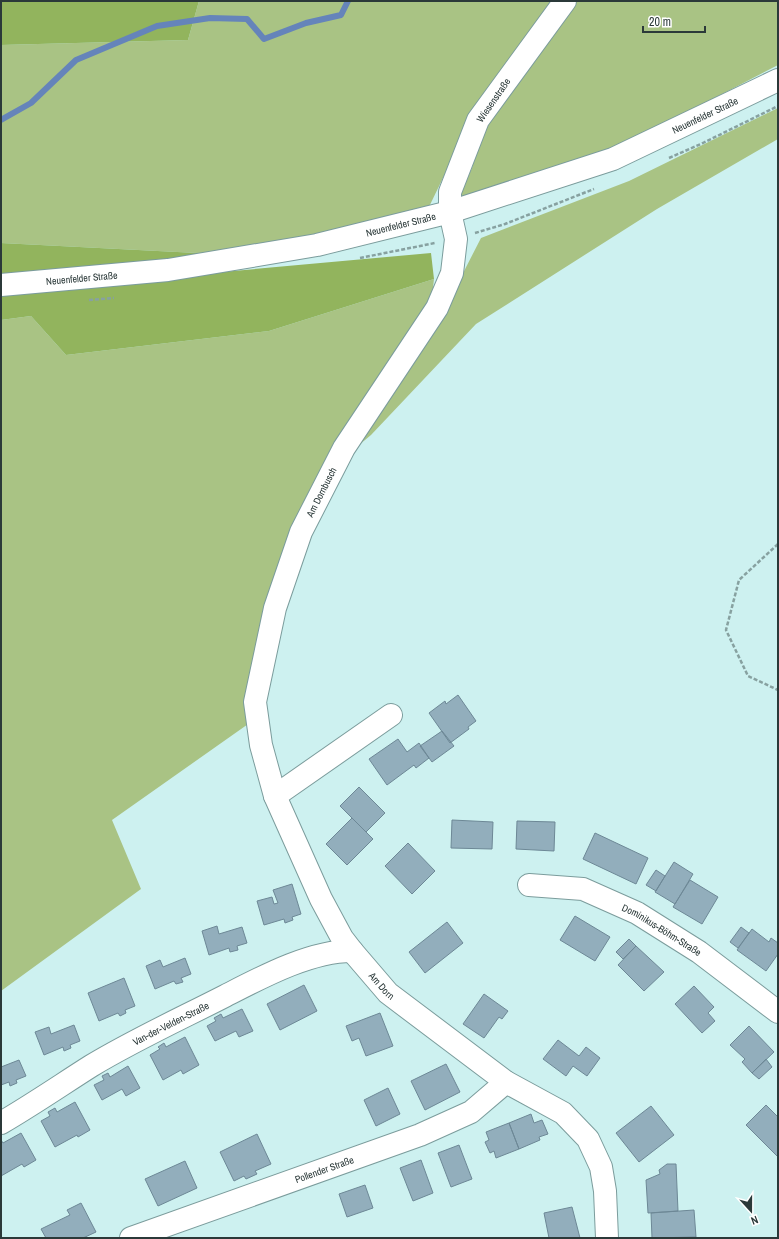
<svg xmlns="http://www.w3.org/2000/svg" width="779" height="1239" font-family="'Archivo Narrow',sans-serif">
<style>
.green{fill:#a9c384}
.forest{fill:#92b45d}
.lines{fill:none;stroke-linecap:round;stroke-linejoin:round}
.stream{stroke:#6584ba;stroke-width:6}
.building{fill:#92aebc;stroke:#6d8896}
.minor-casing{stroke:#7b9c9c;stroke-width:24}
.major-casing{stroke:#7b9c9c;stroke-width:24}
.path{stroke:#87a1a0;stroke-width:2.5;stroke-dasharray:4 2;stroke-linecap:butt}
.minor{stroke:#fff;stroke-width:22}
.major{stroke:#fff;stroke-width:22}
.labels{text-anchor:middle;stroke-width:3;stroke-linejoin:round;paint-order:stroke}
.street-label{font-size:10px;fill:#2b3939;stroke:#fff}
</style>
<rect width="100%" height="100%" fill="#cdf1f0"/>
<path class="green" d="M199 1H561L470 122 427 211 204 262 197 253 1 243V45L188 40Z
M572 1H778V65L609 153 458 199 472 168 484 122Z
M778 108V139L657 209 476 324 371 435 353 450 440 318 481 238 629 181Z
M434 279 431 305 298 525 251 722 112 820 141 889 1 991V320L31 316 66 355 269 331Z"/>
<path class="forest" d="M1 1H199L188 40 1 45Z
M1 243 197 253 211 273 431 253 434 279 269 331 66 355 31 316 1 320Z"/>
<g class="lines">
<path class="stream" d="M1 120 31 103 76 60 157 26 210 18 247 19 264 39 306 23 341 15 348 1"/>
</g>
<path class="building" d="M458 695 476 721 468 727 469 729 450 743 429 713 445 701 446 704Z
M442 731 454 746 432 762 420 746Z
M398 739 407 752 419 743 429 758 416 768 414 765 387 785 369 759Z
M359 787 385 813 366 832 340 806Z
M352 818 373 839 347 865 326 844Z
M452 820 493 822 492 849 451 848Z
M517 821 555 822 554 851 516 849Z
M595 833 648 858 636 884 583 859Z
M408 843 435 871 412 894 385 866Z
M674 862 693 874 675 904 655 892Z
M656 870 665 876 656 891 646 885Z
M690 880 718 897 702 924 673 907Z
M292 884 301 914 292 917 293 920 285 923 284 919 264 925 257 901 272 897 274 904 278 903 273 890Z
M575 916 610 937 595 961 560 940Z
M447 922 463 943 425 973 409 952Z
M217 926 219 934 242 927 247 943 237 946 238 950 230 952 229 948 209 955 202 931Z
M741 927 749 933 738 948 730 942Z
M752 929 769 942 771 938 778 943V954L766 971 737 950Z
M629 939 636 946 623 959 616 952Z
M636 946 664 972 644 991 618 965Z
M185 958 191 974 181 978 183 982 176 984 174 981 155 989 146 966 160 960 163 967Z
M124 978 135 1006 125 1010 126 1013 120 1016 118 1013 99 1021 88 993Z
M304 985 317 1011 280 1030 267 1004Z
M694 986 714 1007 708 1013 715 1021 702 1033 675 1004Z
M484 994 508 1011 502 1019 499 1017 484 1038 463 1024Z
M242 1009 253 1031 239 1037 236 1031 215 1041 207 1026 216 1021 214 1018 221 1014 223 1018Z
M380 1013 393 1046 366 1056 359 1038 352 1041 346 1026Z
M74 1025 80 1041 70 1045 71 1048 64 1051 63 1047 44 1055 35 1032 49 1027 51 1034Z
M749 1026 774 1052 752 1073 742 1062 745 1059 730 1045Z
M185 1037 199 1065 183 1074 181 1070 163 1080 150 1055 160 1049 158 1047 164 1043 166 1047Z
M558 1040 579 1056 586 1047 600 1058 587 1076 573 1066 566 1076 543 1059Z
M766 1059 772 1067 759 1079 752 1073Z
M19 1060 26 1076 16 1080 17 1083 10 1086 9 1082 1 1085V1067Z
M446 1064 460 1092 425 1110 411 1081Z
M128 1066 140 1088 126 1096 122 1089 102 1100 94 1085 104 1080 102 1076 108 1073 110 1077Z
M388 1088 400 1114 376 1126 364 1100Z
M75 1102 90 1130 78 1137 77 1135 55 1147 41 1121 50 1116 48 1112 55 1108 57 1112Z
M766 1105 778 1117V1155L777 1156 746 1125Z
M651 1106 674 1135 639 1162 616 1133Z
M531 1114 534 1123 542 1120 548 1134 539 1137 540 1140 519 1149 509 1123Z
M509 1123 519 1149 496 1158 494 1151 490 1153 485 1142 489 1140 486 1132Z
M21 1133 36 1160 24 1167 22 1164 1 1176V1140L3 1143Z
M257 1134 271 1164 255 1171 257 1174 246 1179 244 1176 234 1181 220 1152Z
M459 1145 472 1179 451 1187 438 1153Z
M421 1160 433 1193 413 1201 400 1168Z
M185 1161 197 1188 158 1206 145 1179Z
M667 1164H676L678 1211 648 1213 646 1180 660 1174 659 1170Z
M365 1185 373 1208 347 1217 339 1194Z
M81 1203 96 1232 83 1238H46L41 1229 70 1215 67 1210Z
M572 1207 580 1238H549L544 1213Z
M694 1210 696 1237 652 1238 651 1213Z"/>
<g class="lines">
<g class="minor-casing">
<g id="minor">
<path id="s1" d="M565 1 478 120 450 192V212L456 239 452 273 437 308 344 448 301 532 275 608 255 702 261 745 275 796 321 899 342 938 352 951 388 993 506 1082 563 1113 588 1139 601 1167 605 1191 607 1238"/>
<path d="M275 796 391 715"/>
<path id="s2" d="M529 885 583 889 637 913 699 952 778 1012"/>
<path id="s3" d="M1 1123C32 1105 61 1085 91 1066 134 1040 180 1019 225 996 262 977 310 951 352 951"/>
<path id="s4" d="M131 1238 420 1135 471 1112 506 1082"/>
</g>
</g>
<g class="major-casing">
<g id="major">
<path id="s5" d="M1 285 168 270 317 245 450 212 613 159 778 80"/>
</g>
</g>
<path class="path" d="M669 158 703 143 778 106
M475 233 505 224 594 189
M360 258 435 243
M89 300 114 298
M778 544 739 580 726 630 748 676 778 690"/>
<use href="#minor" class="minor"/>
<use href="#major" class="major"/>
</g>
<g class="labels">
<g class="street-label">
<text transform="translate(493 100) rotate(-55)" y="4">Wiesenstraße</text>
<text dy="4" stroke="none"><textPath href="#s5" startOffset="729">Neuenfelder Straße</textPath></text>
<text dy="4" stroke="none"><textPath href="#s5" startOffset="405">Neuenfelder Straße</textPath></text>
<text dy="4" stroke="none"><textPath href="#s5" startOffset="81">Neuenfelder Straße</textPath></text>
<text transform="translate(321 492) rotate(-63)" y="4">Am Dornbusch</text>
<text dy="4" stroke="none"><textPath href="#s2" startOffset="143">Dominikus-Böhm-Straße</textPath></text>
<text dy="4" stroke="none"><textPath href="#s1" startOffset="1099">Am Dorn</textPath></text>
<text dy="4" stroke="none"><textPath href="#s3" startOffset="197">Van-der-Velden-Straße</textPath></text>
<text dy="4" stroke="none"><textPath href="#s4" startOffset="205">Pollender Straße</textPath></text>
</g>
</g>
<rect width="779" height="1239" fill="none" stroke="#2b3939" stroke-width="4"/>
<g transform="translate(751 1211) rotate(159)" stroke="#ffffff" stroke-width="3" paint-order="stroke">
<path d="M0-3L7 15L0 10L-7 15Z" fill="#2b3939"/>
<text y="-6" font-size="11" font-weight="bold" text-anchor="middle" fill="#2b3939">N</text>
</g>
<path d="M643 26v6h62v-6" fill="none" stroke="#2b3939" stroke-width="2"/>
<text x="649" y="26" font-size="12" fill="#2b3939" stroke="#ffffff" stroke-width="3" paint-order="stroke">20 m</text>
</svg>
